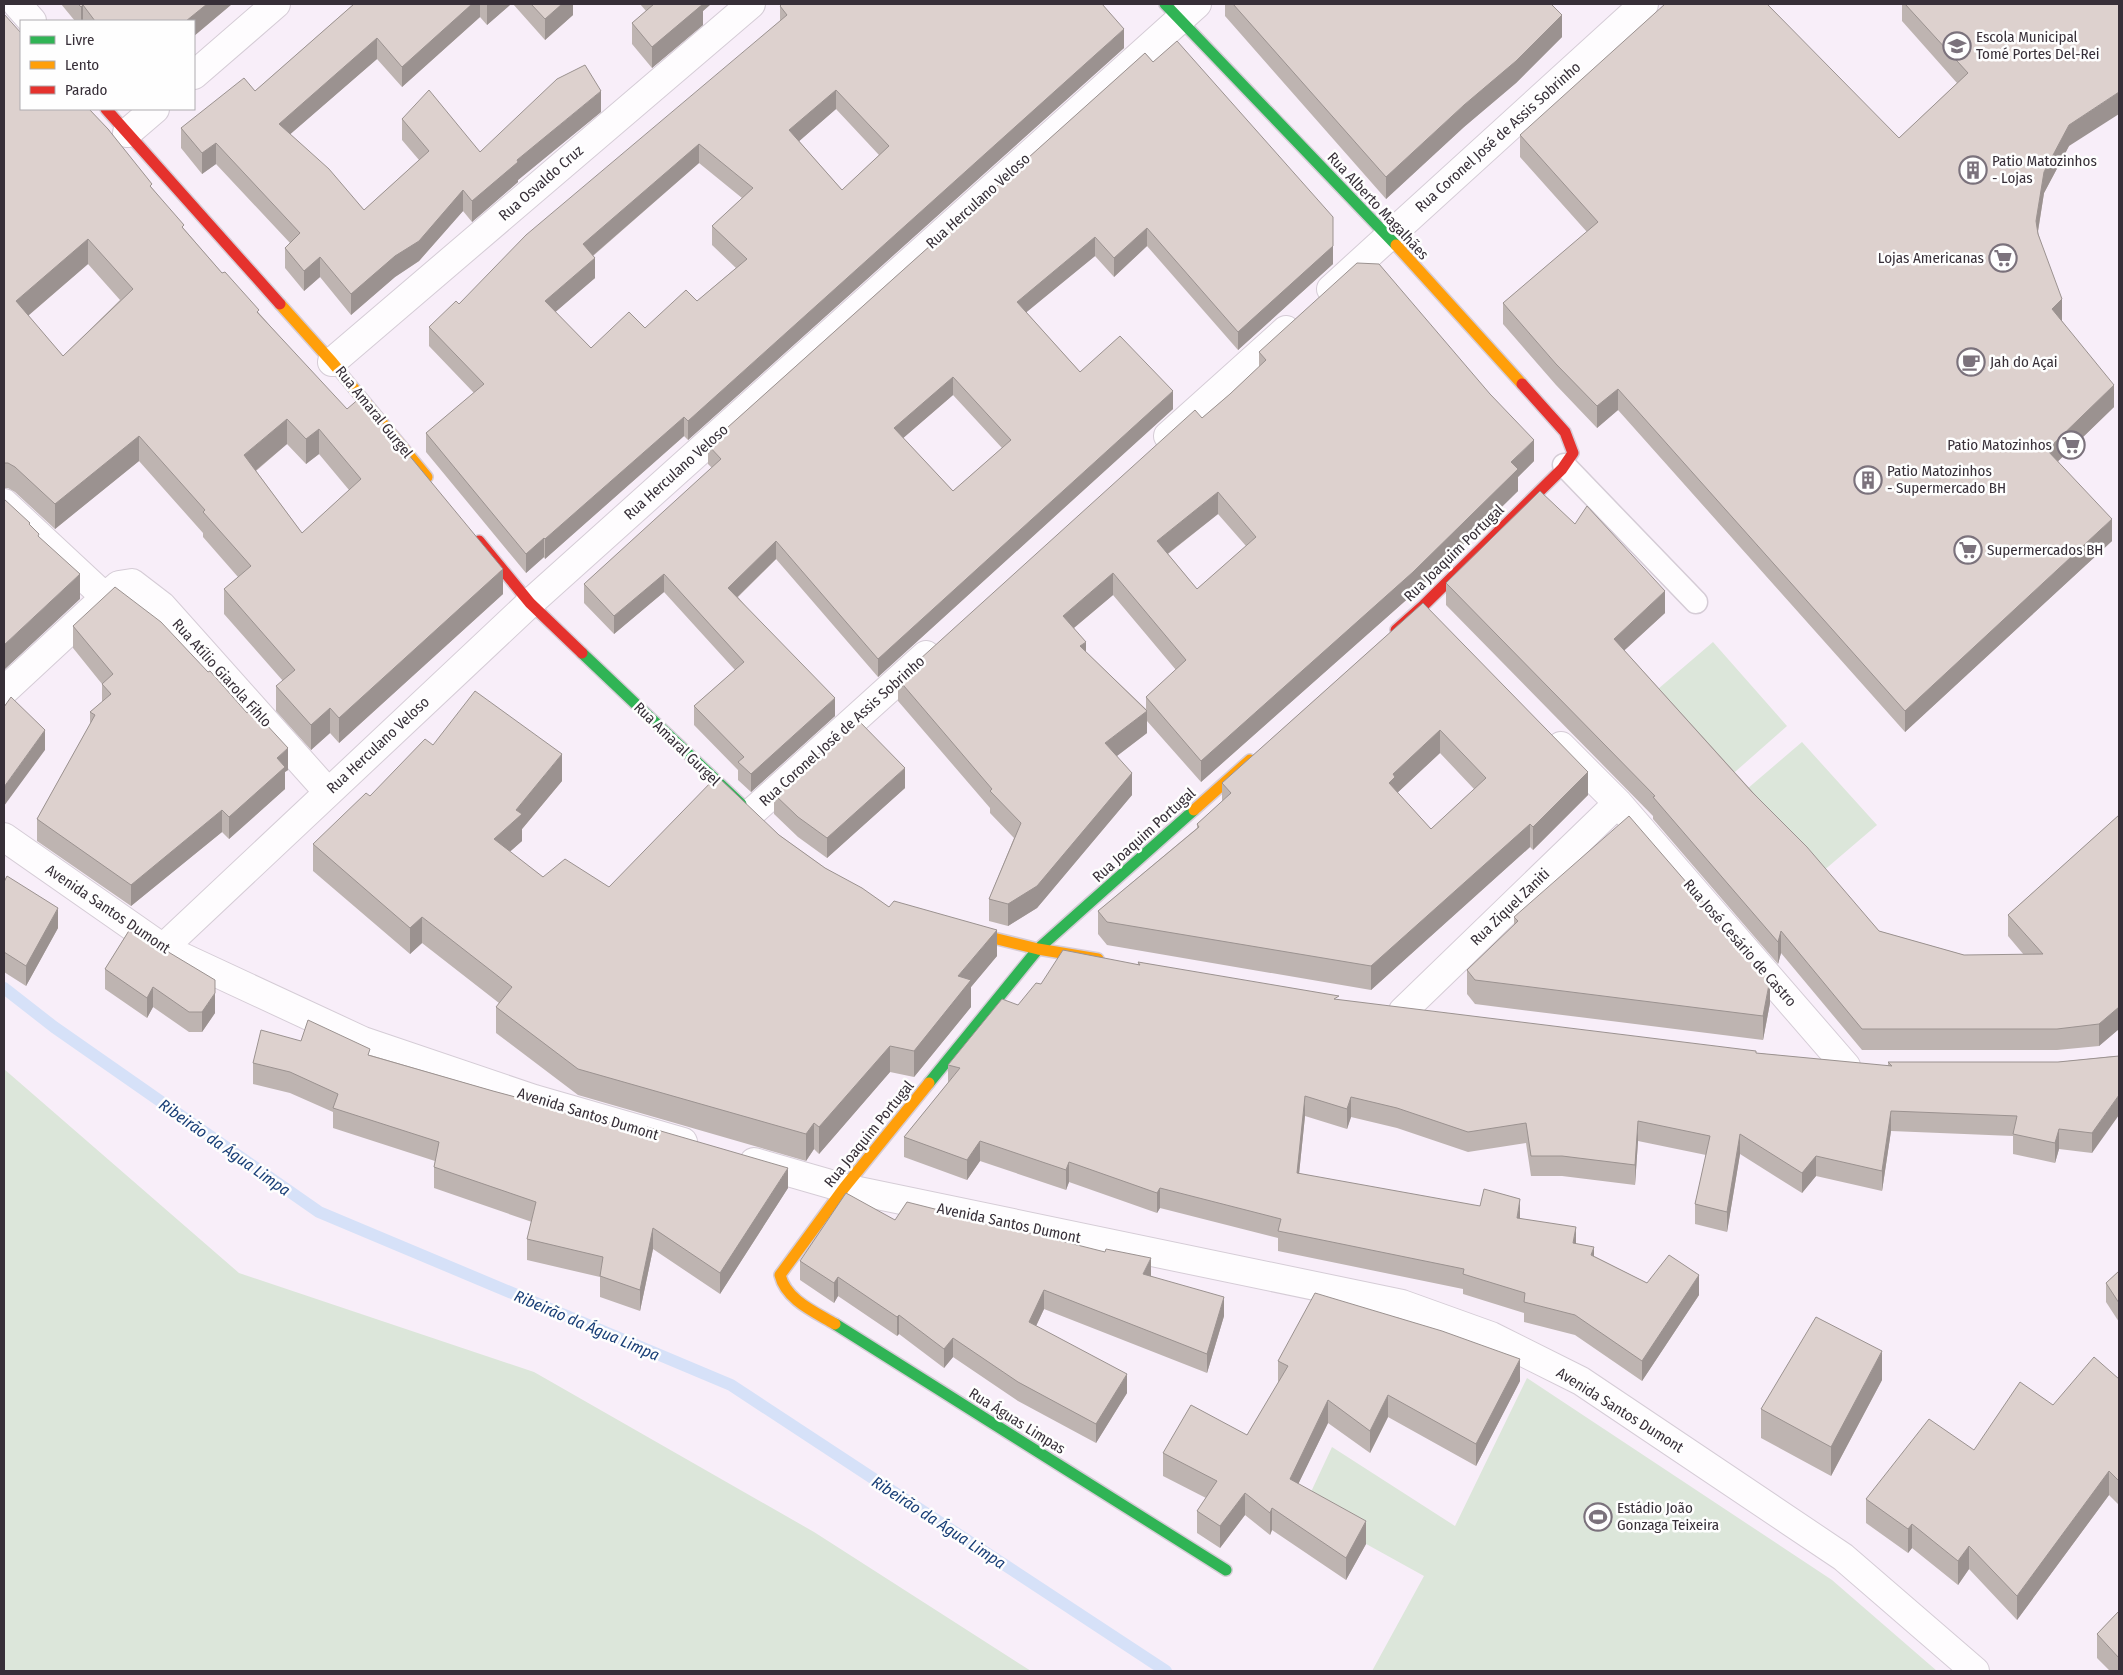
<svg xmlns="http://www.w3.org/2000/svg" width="2123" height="1675" font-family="'Fira Sans Condensed',sans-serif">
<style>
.green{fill:#dce6da}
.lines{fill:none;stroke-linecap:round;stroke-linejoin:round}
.stream{stroke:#d6e1f8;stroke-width:12}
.lane-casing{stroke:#d5ccd6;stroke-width:25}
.street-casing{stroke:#d5ccd6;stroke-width:30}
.fast-casing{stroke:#d5ccd6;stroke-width:14}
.slow-casing{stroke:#d5ccd6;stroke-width:14}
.jam-casing{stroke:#d5ccd6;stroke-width:14}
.lane{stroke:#fefcfe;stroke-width:22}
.street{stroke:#fefcfe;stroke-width:28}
.fast{stroke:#30b455;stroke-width:11}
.slow{stroke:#ff9f0a;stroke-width:11}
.jam{stroke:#e5322d;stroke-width:11}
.wall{fill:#beb4b1;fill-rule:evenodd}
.shaded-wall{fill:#9b9290}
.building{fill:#ddd1ce;stroke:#9b9290;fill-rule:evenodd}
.labels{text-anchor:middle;stroke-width:5;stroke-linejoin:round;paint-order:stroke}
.poi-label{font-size:15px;fill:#372f38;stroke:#fefefe;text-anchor:start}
.street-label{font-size:15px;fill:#372f38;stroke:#fefefe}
.water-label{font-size:16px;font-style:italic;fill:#193f77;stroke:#fefefe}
</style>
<rect width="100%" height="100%" fill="#f8eef9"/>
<path class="green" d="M1713 642 1787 726 1727 779 1651 695Z
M1802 742 1877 825 1815 878 1740 795Z
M4 1069 239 1273 534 1372 814 1532 1031 1671H4Z
M1527 1378 1832 1580 1937 1671H1372L1424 1576 1303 1509 1332 1447 1455 1526Z"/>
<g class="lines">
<path class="stream" d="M4 988 54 1027 319 1212 731 1385 1166 1671"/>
<g class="lane-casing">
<path id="lane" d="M1564 465 1696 602"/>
</g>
<g class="street-casing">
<path id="street" d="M17 4 32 21
M194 75 276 4
M127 133 155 109
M1331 289 1644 4
M332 362 751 4
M1168 436 1286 330
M4 503 105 597 119 585 132 583 162 606 328 792
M4 691 100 602
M1561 746 1618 803 1846 1066
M751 813 926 655
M4 837 163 948 363 1041 534 1099 683 1142
M163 948 530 603 1197 4
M1403 1011 1618 803
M754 1162 844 1188 1402 1304 1491 1336 1581 1381 1843 1557 1975 1671"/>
</g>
<g class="fast-casing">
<path id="fast" d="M1165 4 1396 245
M582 653 741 804
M929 1083 1038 949 1194 810
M835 1324 1226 1570"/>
</g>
<g class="slow-casing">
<path id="slow" d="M1396 245 1522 384
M280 304 332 362 427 477
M1194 810 1250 760
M961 930 1038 949 1098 959
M835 1324C815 1312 786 1300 780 1275L844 1188 929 1083"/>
</g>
<g class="jam-casing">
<path id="jam" d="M106 109 280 304
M479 541 530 603 582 653
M1396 630 1424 605 1562 469 1573 453 1565 432 1522 384"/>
</g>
<use href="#lane" class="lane"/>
<use href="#street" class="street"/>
<use href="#fast" class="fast"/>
<use href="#slow" class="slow"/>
<use href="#jam" class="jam"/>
</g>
<path class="wall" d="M61 4H232L194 36V21H75Z
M354 4H511L487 25 480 17 402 87 377 59 290 134 364 210 419 160 402 140V119L480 152 601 112 518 180V182L472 222 463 211 419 261 395 277 351 315 320 277 304 291 285 268V248L290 243 216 164 202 174 181 148V128L255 91Z
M513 4H573V15L545 40Z
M640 4H711L703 11V25L652 68 632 44V23L646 11Z
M1225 4H1551L1562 37 1516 83 1464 127 1386 199 1225 16Z
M1902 4H2119L2069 146 2044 193 2038 232 2062 321 2114 407 2058 461 2112 541 1905 732 1618 410 1597 428 1556 385 1503 324V303L1587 232 1520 157V135L1899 138 1957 83 1902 21Z
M780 6 1124 48 688 440 684 436 545 559 544 557 526 573 426 452V433L474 393 429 346V327L459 304 780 21ZM836 109 879 155 842 190 799 141ZM699 163 742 198 712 226V245L736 268 697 301 645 328 591 348 555 312 595 278 593 256Z
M4 14 152 188 184 229 222 273 259 313 503 594 339 743 330 733 311 750 276 711V686L283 681 224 614V589L238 577 203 537V533L139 461 55 529 15 492 8 488H4ZM88 264 120 300 63 356 28 316ZM287 444 306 464 319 454 349 490 302 533 256 471Z
M1145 53 1333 264 1238 350 1147 246 1114 277 1095 256 1026 312 1080 372 1173 409 878 677 776 559 738 597 835 716 751 792 738 780V770L694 725V706L735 670 664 592 614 634 584 603V584L712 468 708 464V445ZM953 395 1002 448 953 491 903 438Z
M1259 352 1534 461 1518 477V491L1413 594 1201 782 1147 721V733L1117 756 1132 795 1037 908 1008 926 989 921V899L1014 838 990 813V808L898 701V679L1230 394 1259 367ZM1218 514 1246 546 1197 589 1168 554ZM1113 595 1176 670 1146 697V709L1086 652 1074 628Z
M1446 583 1665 613 1624 650 1879 931 1964 955H2024L2008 936V915L2119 815V1029L2099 1046 2057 1050H1862L1781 953 1778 964 1653 819V816L1446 605Z
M1423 603 1588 795 1533 850 1530 847 1371 990 1107 945 1098 934V911L1197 828V824L1222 802V783ZM1440 753 1474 789 1431 829 1397 793Z
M73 626 288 770 285 772V789L229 839 222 832 131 906 37 841V819L90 724V712L102 702V684L73 648Z
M433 745 562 781 522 829V841L509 852 543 877 609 887 779 835 825 868 889 907 997 956 971 987V1007L914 1077 890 1072 819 1154 814 1149 806 1161 578 1095 496 1033V1007L499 1003 422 943 410 954 313 871V844Z
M905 788 827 858 798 837 774 814V794Z
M4 882 58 928 26 986 4 972Z
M1514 917 1770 1003 1763 1040 1475 1004 1467 994V970L1514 925Z
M130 929 215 1013 202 1032H189L153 1007 147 1018 105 989V969Z
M1138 962 1339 1000 1756 1053 1888 1066V1062H2058L2115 1056 2092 1153 2059 1149 2055 1163 2013 1154V1136L1891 1131 1882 1191 1816 1176 1802 1193 1740 1154 1727 1232 1695 1224V1204L1706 1155 1638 1141 1635 1185 1562 1176H1531L1526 1143 1468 1152 1397 1128 1351 1117 1347 1129 1305 1116 1299 1174 1520 1218 1576 1244 1594 1256 1647 1283 1699 1295 1642 1381 1575 1335 1524 1322V1313L1463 1294V1289L1278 1251V1238L1160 1208 1157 1213 1069 1182 1066 1190 980 1161 967 1180 904 1157V1137L948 1083V1065L1018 1005 1138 964Z
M370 1055 493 1091 647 1132V1127L788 1188 720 1294 653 1249 640 1311 600 1297V1277L527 1260V1239L532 1222 434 1188V1167L435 1161 333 1128V1112L290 1093 253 1084V1063Z
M895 1220 1151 1276 1224 1316 1207 1373 1044 1309 1036 1326 1127 1393 1096 1443 1018 1401 953 1357 944 1368 899 1334 897 1336 838 1296 834 1303 800 1280V1261Z
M2119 1271V1322L2106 1302V1283Z
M1278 1361 1520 1381 1476 1466 1388 1417 1370 1453 1328 1423 1298 1484 1366 1544 1346 1580 1272 1530 1270 1535 1245 1515 1220 1548 1197 1533V1511L1206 1498 1163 1476V1453L1247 1435 1278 1384Z
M2119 1379V1505L2109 1495 2017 1620 1969 1569 1958 1585 1912 1548 1908 1553 1866 1523V1499L1974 1450 2053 1405Z
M1882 1380 1831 1476 1761 1438V1409Z
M2119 1611V1671H2110L2097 1658V1634Z"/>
<path class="shaded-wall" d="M207 4H232L194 36V21H186Z
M472 4H480V17L402 87V67Z
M487 4H511L487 25Z
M562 4H573V15L545 40V19Z
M696 4H711L703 11V25L652 68V47Z
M83 5V21H81V7Z
M1562 15V37L1516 83 1464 127 1386 199V177Z
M1124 29V48L688 440V421Z
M377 38V59L279 144V124Z
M836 90V109L789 150V130Z
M601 91V112L518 180V182L472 222V201L517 160Z
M2119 92V114L2069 146 2044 193 2036 243V221L2044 172 2069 125Z
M216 143V164L202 174V153Z
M699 144V163L583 264V244Z
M463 190V211L419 261 395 277 351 315V294Z
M1333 217V264L1238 350V332Z
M1147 228V246L1114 277V258Z
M1095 237V256L1017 320V302Z
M88 239V264L16 326V301Z
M320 257V277L304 291V271Z
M595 258V278L545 321V301Z
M2062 299V321L2052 331V309Z
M953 377V395L894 446V428Z
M2114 385V407L2047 472V450Z
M1618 389V410L1597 428V406Z
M1173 391V409L878 677V659Z
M684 417V436L545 559V539Z
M287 419V444L244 480V455Z
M319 429V454L306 464V439Z
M139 436V461L55 529V504Z
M1534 440V461L1518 477V491L1413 594 1201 782V761Z
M1218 492V514L1157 562V541Z
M2112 519V541L1905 732V711Z
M544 538V557L526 573V554Z
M776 541V559L728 606V588Z
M503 569V594L339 743V718Z
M1113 573V595L1063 637V616Z
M80 574V599L4 670V645Z
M664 574V592L614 634V616Z
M1665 591V613L1614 660V639Z
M1086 642V664L1080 646Z
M835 698V716L751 792V774Z
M330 708V733L311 750V725Z
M1147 711V733L1105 765V743Z
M45 730V750L4 806V787Z
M1440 730V753L1395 795 1389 783 1393 774Z
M288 748V770L285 772V789L229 839V817L277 758Z
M562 754V781L522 829V841L494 866V839L516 810Z
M905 768V788L827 858V838Z
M1588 772V795L1533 850V827Z
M1132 773V795L1037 908 1008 926V904Z
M222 810V832L131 906V885Z
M1530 824V847L1371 990V966Z
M58 908V928L26 986V966Z
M422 917V943L410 954V928Z
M997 930V956L971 987V1007L914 1077V1051L958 976Z
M1781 931V953L1778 964V942Z
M1770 979V1003L1763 1040V1016Z
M153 987V1007L147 1018V998Z
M215 993V1013L202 1032V1012Z
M2119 1007V1029L2099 1046V1024Z
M890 1046V1072L819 1154V1127Z
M2119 1095V1115L2092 1153V1133Z
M1305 1096V1116L1297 1193V1173Z
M1351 1097V1117L1347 1129V1109Z
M1891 1111V1131L1882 1191V1171Z
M1638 1121V1141L1635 1185V1165Z
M814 1123V1149L806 1161V1134Z
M2059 1129V1149L2055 1163V1143Z
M1740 1134V1154L1727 1232V1212Z
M980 1141V1161L967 1180V1160Z
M1816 1156V1176L1802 1193V1173Z
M1069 1162V1182L1066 1190V1170Z
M788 1168V1188L720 1294V1273Z
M1160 1188V1208L1157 1213V1193Z
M1520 1199V1219L1517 1218Z
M1576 1227V1247L1573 1243Z
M653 1228V1249L640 1311V1290Z
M1594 1247V1267L1591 1255Z
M1151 1258V1277L1143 1274Z
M1699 1275V1295L1642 1381V1361Z
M838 1277V1296L834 1303V1283Z
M1044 1290V1309L1029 1341V1322Z
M1224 1297V1316L1207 1373V1354Z
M899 1315V1334L897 1336V1317Z
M953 1338V1357L944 1368V1349Z
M1882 1351V1380L1831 1476V1447Z
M1520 1359V1381L1476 1466V1444Z
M1127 1374V1393L1096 1443V1424Z
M1388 1395V1417L1370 1453V1431Z
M1328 1400V1423L1290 1501V1479Z
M2109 1471V1495L2017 1620V1596Z
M1245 1493V1515L1220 1548V1526Z
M1272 1508V1530L1270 1535V1513Z
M1366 1521V1544L1346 1580V1558Z
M1912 1524V1548L1908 1553V1529Z
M1969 1546V1569L1958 1585V1561Z"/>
<path class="building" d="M78 4H207L186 21H95L83 5 81 7Z
M354 4H472L402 67 377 38 279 124 329 169 364 210 429 151 402 119 429 90 480 152 557 79 585 65 601 91 517 160 518 162 472 201 463 190 419 241 395 256 351 294 320 257 304 271 285 248 300 233 216 143 202 153 181 128 244 78 255 91Z
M531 4H562L545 19Z
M654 4H703L652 47 632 23Z
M782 4H1102L1124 29 688 421 684 417 545 539 544 538 526 554 426 433 484 384 429 327 456 301 459 304 526 235 787 15 780 6ZM836 90 889 146 842 190 789 130ZM699 144 753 188 712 226 747 259 697 301 686 290 645 328 629 312 591 348 545 301 595 258 583 244Z
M1233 4H1551L1562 15 1516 61 1464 105 1386 177Z
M1665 4H1767L1899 138 1968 73 1905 4H2119V92L2069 125 2044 172 2036 221 2038 234 2062 299 2052 309 2114 385 2047 450 2112 519 1905 711 1618 389 1597 406 1556 364 1503 303 1598 222 1520 135Z
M4 14 21 33V109H89L108 129 152 184 150 186 184 225 182 227 222 273 225 272 259 310 257 312 347 409 361 397 503 569 339 718 330 708 311 725 276 686 295 670 224 589 251 566 203 512 205 510 139 436 55 504 15 467 8 463H4ZM88 239 133 289 63 356 16 301ZM287 419 306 439 319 429 361 479 302 533 244 455Z
M1177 41 1333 217V246L1238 332 1147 228 1114 258 1095 237 1017 302 1080 372 1120 336 1173 391 878 659 776 541 728 588 835 698 751 774 738 762 744 757 694 706 744 662 664 574 614 616 584 584 721 459 708 445 1145 53 1153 62ZM953 377 1011 440 953 491 894 428Z
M1357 263 1379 264 1490 394 1534 440 1511 462 1518 469 1413 572 1201 761 1146 697 1186 660 1113 573 1063 616 1086 642 1080 646 1147 711 1105 743 1132 773 1037 886 1008 904 989 899 1021 823 990 791 992 789 898 679 1195 410 1202 418 1230 394 1266 360 1259 352ZM1218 492 1256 537 1197 589 1157 541Z
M1540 491 1575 524 1587 506 1665 591 1614 639 1752 792 1807 847 1879 931 1964 955 2043 954 2008 915 2119 815V1007L2099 1024 2057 1029H1862L1781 931 1778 942 1653 797 1655 796 1446 583Z
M4 499 30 523 29 524 39 534 38 536 80 574 4 645Z
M115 587 161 622 208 672 210 671 247 713 252 709 288 748 277 758 285 767 229 817 222 810 131 885 37 819 95 715 90 712 111 694 102 684 113 674 73 626Z
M1423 603 1588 772 1533 827 1530 824 1371 966 1107 922 1098 911 1199 827 1197 824 1231 793 1222 783ZM1440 730 1486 778 1431 829 1389 783 1395 777 1393 774Z
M475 691 562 754 516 810 522 814 494 839 543 877 565 859 609 887 717 776 779 835 825 868 862 888 889 907 894 901 997 930 958 976 971 980 914 1051 890 1046 819 1127 814 1123 806 1134 578 1069 496 1007 512 987 422 917 410 928 313 844 366 793 370 796 425 739 433 745Z
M11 697 45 730 4 787V707Z
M857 719 905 768 827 838 798 817 774 794Z
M1629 816 1770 979 1763 1016 1475 980 1467 970 1518 921 1514 917Z
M7 876 58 908 26 966 4 952V882Z
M130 929 215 980V993L202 1012H189L153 987 147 998 105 969Z
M1063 950 1140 965 1138 962 1339 996 1334 999 1756 1051V1053L1892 1066 1888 1062H2058L2119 1056V1095L2092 1133 2059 1129 2055 1143 2013 1134 2017 1116 1891 1111 1882 1171 1816 1156 1802 1173 1740 1134 1727 1212 1695 1204 1710 1136 1638 1121 1635 1165 1562 1156H1531L1526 1123 1468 1132 1397 1108 1351 1097 1347 1109 1305 1096 1297 1173 1480 1206 1484 1189 1520 1199 1517 1218 1576 1227 1573 1243 1594 1247 1591 1255 1647 1283 1669 1255 1699 1275 1642 1361 1575 1315 1524 1302 1525 1293 1463 1274 1464 1269 1278 1231 1281 1219 1160 1188 1157 1193 1069 1162 1066 1170 980 1141 967 1160 904 1137 960 1068 948 1065 1002 999 1018 1005 1036 983 1041 984Z
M308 1020 370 1049 368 1055 493 1091 657 1135 647 1127 788 1168 720 1273 653 1228 640 1290 600 1276 603 1257 527 1239 536 1202 434 1167 439 1142 333 1108 338 1094 290 1072 253 1063 261 1030 301 1041Z
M846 1193 895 1220 907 1202 1105 1252 1106 1249 1151 1258 1143 1274 1224 1297 1207 1354 1044 1290 1029 1322 1127 1374 1096 1424 1018 1382 953 1338 944 1349 899 1315 897 1317 838 1277 834 1283 800 1261Z
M2119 1271V1303L2106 1283Z
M1315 1293 1442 1331 1520 1359 1476 1444 1388 1395 1370 1431 1328 1400 1290 1479 1366 1521 1346 1558 1272 1508 1270 1513 1245 1493 1220 1526 1197 1511 1217 1481 1163 1453 1191 1405 1247 1435 1288 1366 1278 1361Z
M1816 1317 1882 1351 1831 1447 1761 1409Z
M2094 1357 2119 1379V1481L2109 1471 2017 1596 1969 1546 1958 1561 1912 1524 1908 1529 1866 1499 1929 1419 1974 1450 2020 1382 2053 1405Z
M2119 1611V1658L2097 1634Z"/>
<defs>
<g id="school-ring" transform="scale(1.4375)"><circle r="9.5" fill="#fefefe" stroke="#7b727c" stroke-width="1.5"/><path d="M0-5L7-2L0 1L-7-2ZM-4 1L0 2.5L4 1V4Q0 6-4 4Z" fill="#7b727c"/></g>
<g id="building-ring" transform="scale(1.4375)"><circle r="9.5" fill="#fefefe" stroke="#7b727c" stroke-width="1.5"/><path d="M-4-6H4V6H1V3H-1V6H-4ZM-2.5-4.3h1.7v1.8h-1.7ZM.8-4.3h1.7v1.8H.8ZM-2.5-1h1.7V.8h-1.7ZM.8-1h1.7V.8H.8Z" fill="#7b727c"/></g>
<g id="supermarket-ring" transform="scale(1.4375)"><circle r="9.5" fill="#fefefe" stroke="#7b727c" stroke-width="1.5"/><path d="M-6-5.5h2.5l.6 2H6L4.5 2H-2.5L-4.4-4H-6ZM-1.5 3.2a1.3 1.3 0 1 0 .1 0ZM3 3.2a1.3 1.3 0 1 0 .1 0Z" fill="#7b727c"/></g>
<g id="cafe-ring" transform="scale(1.4375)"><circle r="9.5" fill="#fefefe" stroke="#7b727c" stroke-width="1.5"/><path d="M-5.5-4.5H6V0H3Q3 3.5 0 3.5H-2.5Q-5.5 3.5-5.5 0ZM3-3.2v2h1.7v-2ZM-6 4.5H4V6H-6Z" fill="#7b727c"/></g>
<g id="stadium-ring" transform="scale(1.4375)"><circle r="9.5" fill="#fefefe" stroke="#7b727c" stroke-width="1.5"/><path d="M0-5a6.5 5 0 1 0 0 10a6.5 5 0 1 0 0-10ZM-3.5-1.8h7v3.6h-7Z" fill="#7b727c"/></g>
</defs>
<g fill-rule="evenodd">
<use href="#school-ring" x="1957" y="46"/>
<use href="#building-ring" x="1973" y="170"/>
<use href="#supermarket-ring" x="2003" y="258"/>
<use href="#cafe-ring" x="1971" y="362"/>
<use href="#supermarket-ring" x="2071" y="445"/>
<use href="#building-ring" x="1868" y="480"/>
<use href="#supermarket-ring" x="1968" y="550"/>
<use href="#stadium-ring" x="1598" y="1517"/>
</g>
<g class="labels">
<g class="poi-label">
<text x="1976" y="42">Escola Municipal<tspan x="1976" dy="17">Tomé Portes Del-Rei</tspan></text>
<text x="1992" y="166">Patio Matozinhos<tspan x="1992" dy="17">- Lojas</tspan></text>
<text x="1984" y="263" text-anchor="end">Lojas Americanas</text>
<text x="1990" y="367">Jah do Açai</text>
<text x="2052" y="450" text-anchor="end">Patio Matozinhos</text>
<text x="1887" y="476">Patio Matozinhos<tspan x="1887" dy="17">- Supermercado BH</tspan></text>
<text x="1987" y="555">Supermercados BH</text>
<text x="1617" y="1513">Estádio João<tspan x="1617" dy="17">Gonzaga Teixeira</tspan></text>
</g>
<g class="street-label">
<text transform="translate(1498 137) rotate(-42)" y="5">Rua Coronel José de Assis Sobrinho</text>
<text transform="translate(541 183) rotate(-41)" y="5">Rua Osvaldo Cruz</text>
<text transform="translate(978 201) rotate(-42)" y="5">Rua Herculano Veloso</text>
<text transform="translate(1378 206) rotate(47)" y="5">Rua Alberto Magalhães</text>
<text transform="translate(374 412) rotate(51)" y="5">Rua Amaral Gurgel</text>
<text transform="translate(676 472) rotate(-42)" y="5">Rua Herculano Veloso</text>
<text transform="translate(1454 553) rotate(-44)" y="5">Rua Joaquim Portugal</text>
<text transform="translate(222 673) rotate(48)" y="5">Rua Atílio Giarola Fihlo</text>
<text transform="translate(842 731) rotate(-42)" y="5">Rua Coronel José de Assis Sobrinho</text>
<text transform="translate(677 744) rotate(44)" y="5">Rua Amaral Gurgel</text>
<text transform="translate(378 745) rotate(-43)" y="5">Rua Herculano Veloso</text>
<text transform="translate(1144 835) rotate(-42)" y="5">Rua Joaquim Portugal</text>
<text transform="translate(1510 907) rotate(-44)" y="5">Rua Ziquel Zaniti</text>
<text transform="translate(108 909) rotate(34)" y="5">Avenida Santos Dumont</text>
<text transform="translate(1740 943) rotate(49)" y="5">Rua José Cesário de Castro</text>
<text transform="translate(588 1114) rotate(17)" y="5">Avenida Santos Dumont</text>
<text transform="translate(869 1134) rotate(-51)" y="5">Rua Joaquim Portugal</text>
<text transform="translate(1009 1223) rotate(12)" y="5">Avenida Santos Dumont</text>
<text transform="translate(1620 1410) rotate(32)" y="5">Avenida Santos Dumont</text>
<text transform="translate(1017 1421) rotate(32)" y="5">Rua Águas Limpas</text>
</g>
<g class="water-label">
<text transform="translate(225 1147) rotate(35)" y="6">Ribeirão da Água Limpa</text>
<text transform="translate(587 1325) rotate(23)" y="6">Ribeirão da Água Limpa</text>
<text transform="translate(939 1522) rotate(33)" y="6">Ribeirão da Água Limpa</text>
</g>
</g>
<rect width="2123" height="1675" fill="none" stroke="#372f38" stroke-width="10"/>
<rect x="20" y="20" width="175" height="90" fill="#fefefe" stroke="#aeabaf"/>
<rect x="30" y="36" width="25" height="8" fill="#30b455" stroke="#aeabaf"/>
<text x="65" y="45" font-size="15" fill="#372f38">Livre</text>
<rect x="30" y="61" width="25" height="8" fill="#ff9f0a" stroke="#aeabaf"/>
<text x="65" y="70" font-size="15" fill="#372f38">Lento</text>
<rect x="30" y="86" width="25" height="8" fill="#e5322d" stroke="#aeabaf"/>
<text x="65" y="95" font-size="15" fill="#372f38">Parado</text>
</svg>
